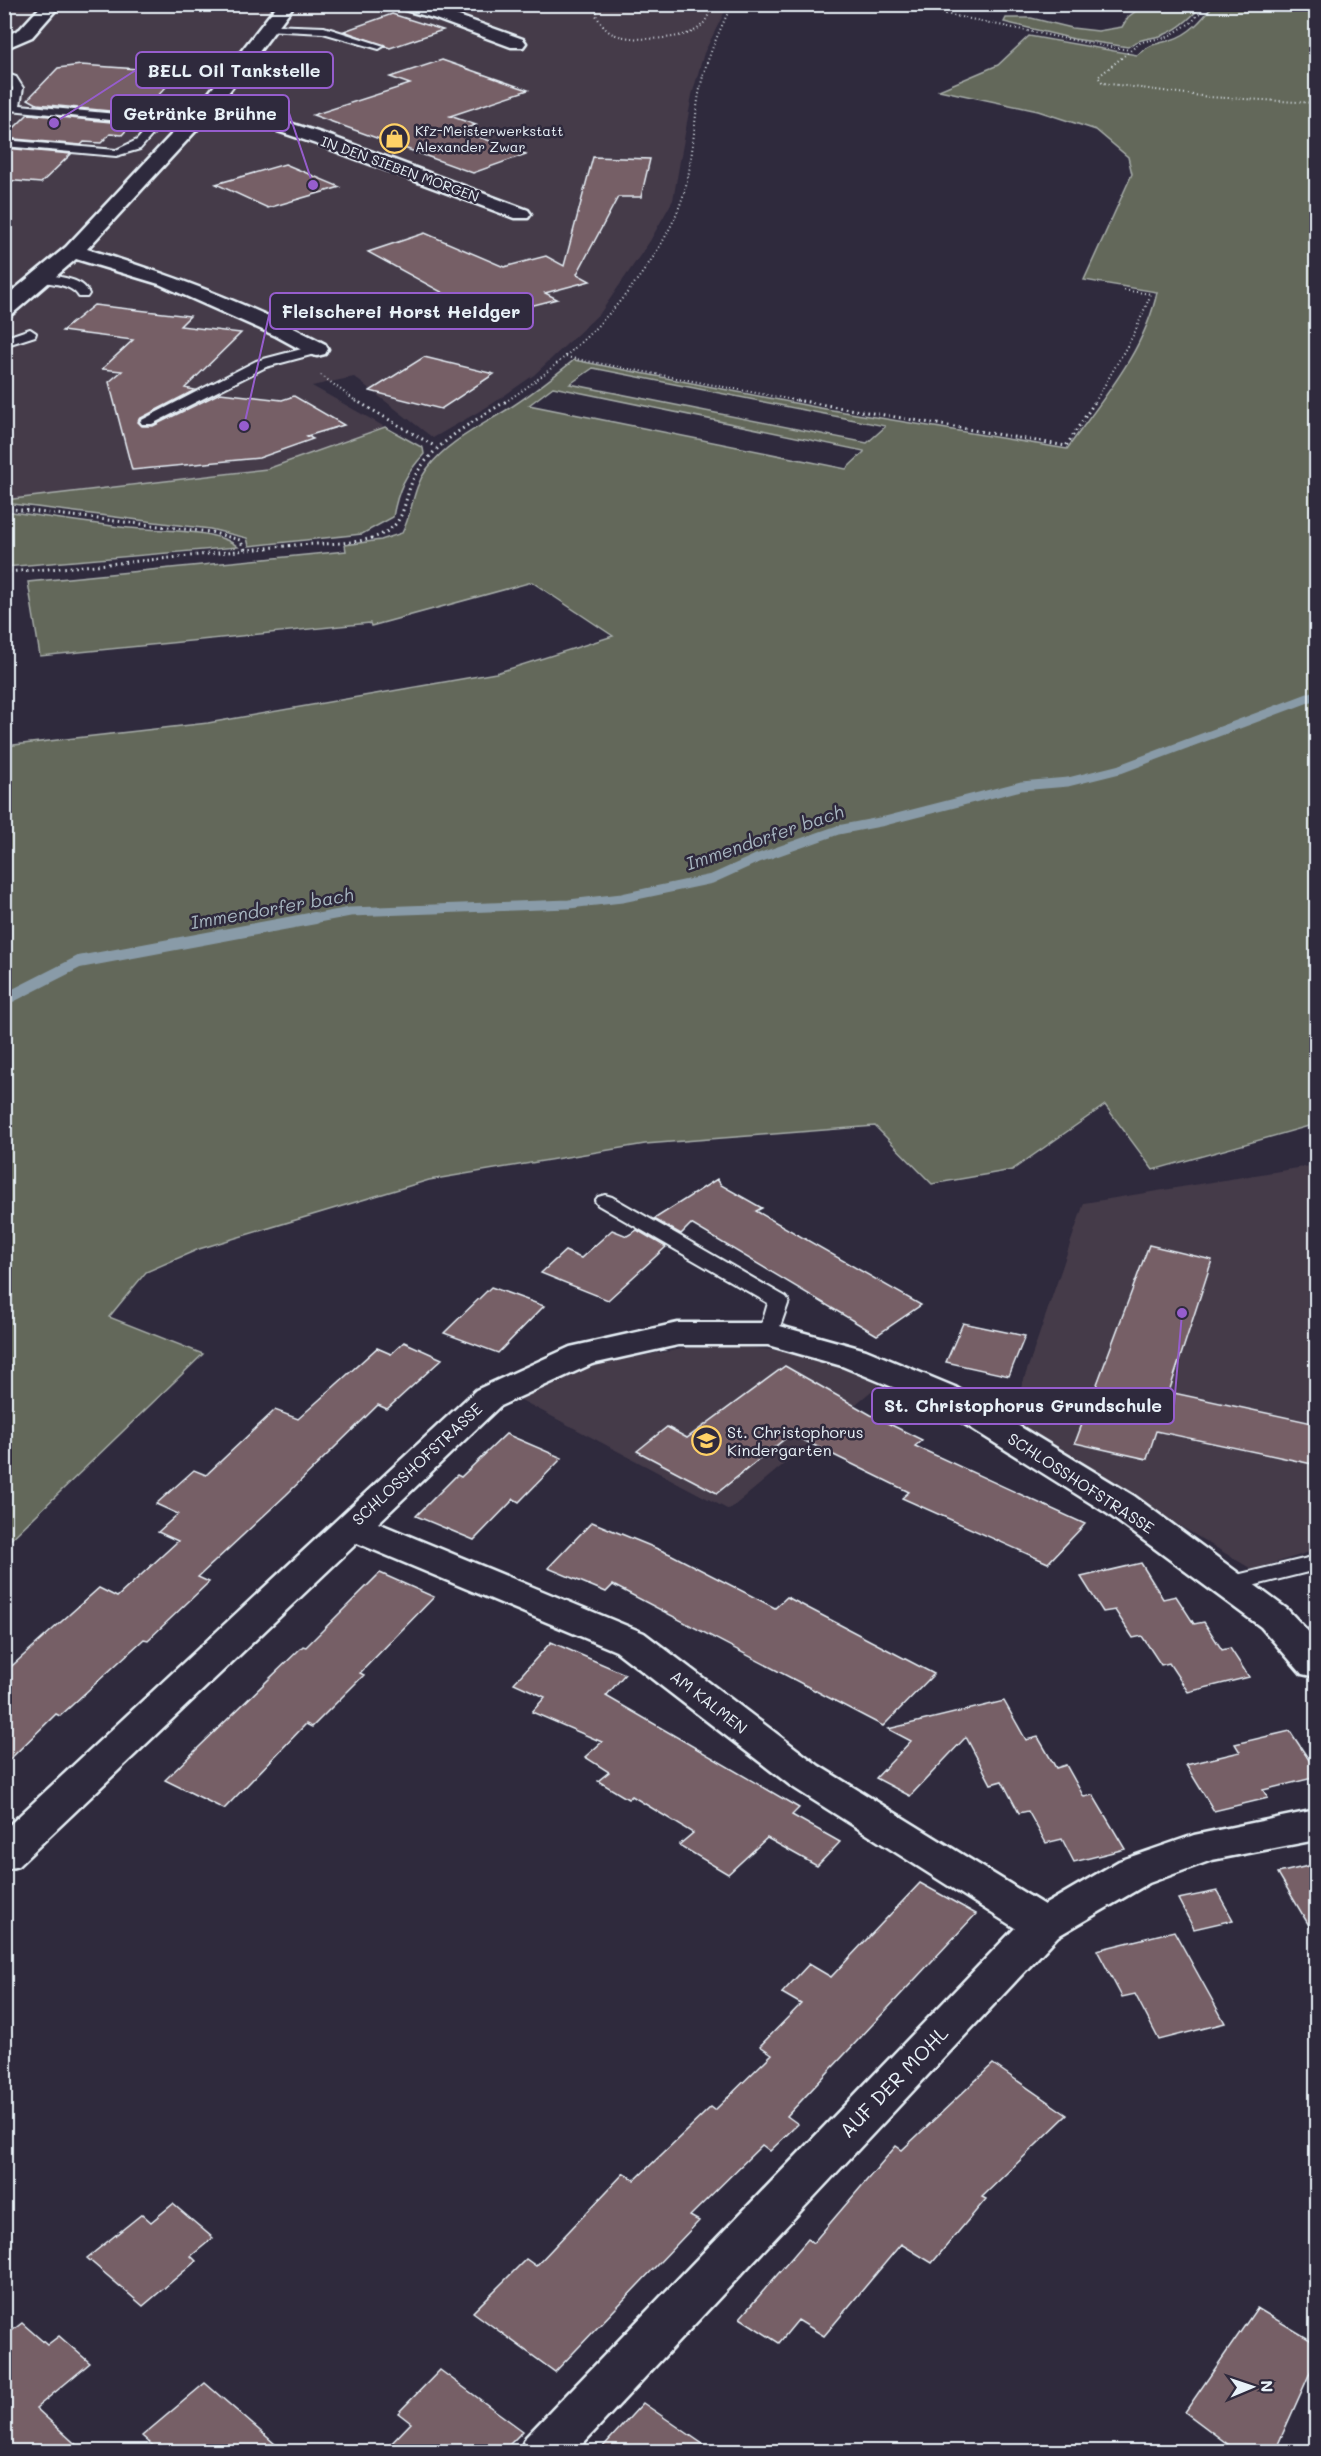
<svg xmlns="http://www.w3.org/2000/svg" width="1321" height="2456" font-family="Mali,sans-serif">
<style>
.built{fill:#443a49}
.green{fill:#63685a;stroke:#a6aca9;stroke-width:1.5;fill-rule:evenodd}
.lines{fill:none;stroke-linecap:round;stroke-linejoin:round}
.stream-far1{stroke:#899ba8;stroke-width:9}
.stream{stroke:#899ba8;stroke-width:12}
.building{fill:#765e66;stroke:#e8f1f8;stroke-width:1.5}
.lane-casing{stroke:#e8f1f8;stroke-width:4}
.street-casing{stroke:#e8f1f8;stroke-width:5}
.secondary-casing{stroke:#e8f1f8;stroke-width:5}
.path-far1{stroke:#e8f1f8;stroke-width:2;stroke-dasharray:1 3;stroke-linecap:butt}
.path{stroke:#e8f1f8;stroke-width:3;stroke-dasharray:1.5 4;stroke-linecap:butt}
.lane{fill:#2f2a3d;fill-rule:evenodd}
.street{fill:#2f2a3d;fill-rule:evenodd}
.secondary{fill:#2f2a3d;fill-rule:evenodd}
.labels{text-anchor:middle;stroke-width:5;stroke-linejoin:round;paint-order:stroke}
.far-poi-label{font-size:14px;fill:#e8f1f8;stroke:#2f2a3d;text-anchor:start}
.far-street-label{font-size:14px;fill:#e8f1f8;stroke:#2f2a3d}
.poi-label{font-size:16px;fill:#e8f1f8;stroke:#2f2a3d;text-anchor:start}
.street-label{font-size:16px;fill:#e8f1f8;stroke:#2f2a3d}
.water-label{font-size:18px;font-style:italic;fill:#a8b7c2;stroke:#2f2a3d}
.near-street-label{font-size:20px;fill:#e8f1f8;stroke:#2f2a3d}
.leader{fill:none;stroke:#965dcd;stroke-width:2}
.callout-dot{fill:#965dcd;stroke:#2f2a3d;stroke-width:2}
.callout{fill:#2f2a3d;stroke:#965dcd;stroke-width:2}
.callout-label{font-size:18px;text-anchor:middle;font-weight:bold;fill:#e8f1f8}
</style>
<rect width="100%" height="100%" fill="#2f2a3d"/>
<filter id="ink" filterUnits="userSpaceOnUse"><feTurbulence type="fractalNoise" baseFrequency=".0167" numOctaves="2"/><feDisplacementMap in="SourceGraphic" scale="12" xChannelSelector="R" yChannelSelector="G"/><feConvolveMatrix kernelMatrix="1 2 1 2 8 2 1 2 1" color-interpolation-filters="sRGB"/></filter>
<g filter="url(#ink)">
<path class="built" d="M4,5H728L704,53L692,95L673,200L650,241L601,312L534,375L492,404L433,438L354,377L312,386L385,427L267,469L5,500Z
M1316,1165V1550L1253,1570L1009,1423L1084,1203Z
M735,1346L774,1350L813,1357L849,1367L881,1383L729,1510L519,1399L595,1364L687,1348Z"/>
<path class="green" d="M1214,4L1316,5V1124L1153,1170L1105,1105L1012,1170L932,1184L875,1126L645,1144L429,1180L199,1249L146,1272L109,1317L203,1354L5,1545V746L208,723L496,673L613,636L532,582L371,626L370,623L40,656L28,582L346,551L345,545L381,540L402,533C413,512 412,489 427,469C447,442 479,427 508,409C531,395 553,377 574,360L820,408L1067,449C1101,401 1145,351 1157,292L1084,280L1132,174L1128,157L1096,130L1038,111L939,90L998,65L1029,36L1137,55C1152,43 1153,45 1171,40C1190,34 1202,20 1214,4ZM593,368L885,426V427L867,443L570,384ZM553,387L864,451V452L846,469L529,405Z
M1144,5H1202C1191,18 1177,31 1160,36C1147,39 1138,39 1128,47L1074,39L1004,22L1006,18H1031L1072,28L1098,31L1122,27L1128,17Z
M385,427L423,448L424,454C405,475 398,489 393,517L362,534L249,546L247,538L210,529L5,503V500L267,469Z
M5,511C46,517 87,523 129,528C157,531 216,528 238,547L5,567Z"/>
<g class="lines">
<path class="stream-far1" d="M307,920L350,912L569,904L622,898L712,879L756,859L838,830L885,821L1021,786L1068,782L1120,769L1316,695"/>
<path class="stream" d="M4,1000L79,962L315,918"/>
</g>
<path class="building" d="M392,14L443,30L390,48L344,31Z
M442,60L528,90L450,116L476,125L460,130L526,154L473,173L313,115L410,84L390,77Z
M81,65L180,72L141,114L37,104L28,99L58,68Z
M28,114L132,124L122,135L110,134L101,143L84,142L81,145L4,138Z
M4,148L71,154L41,183L4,180Z
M593,157L650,159L641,197H618L577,274L590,281L545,293L557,299L487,317L368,252L425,233L504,267L546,256L564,266Z
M285,164L340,187L268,208L216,184Z
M94,305L190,316L180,326L241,333L185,388L195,390L139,419L138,422L142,426H153L220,393L282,400L294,396L344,425L307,436L313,439L259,458L132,470L109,382L122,371L102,369L133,340L62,331Z
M424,357L494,374L441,409L370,391Z
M717,1179L721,1185L762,1208L756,1211L921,1305L877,1335L691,1224L681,1234L654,1219Z
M612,1230L627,1236L637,1230L666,1247L608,1300L541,1273L565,1251L581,1258Z
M1149,1245L1212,1260L1169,1392L1317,1424V1465L1156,1431L1147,1459L1075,1443Z
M491,1287L544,1306L498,1353L444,1333Z
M963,1323L1025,1336L1009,1376L946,1362Z
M404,1342L442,1359L387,1409L378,1405L286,1495L198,1577L209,1582L148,1640L144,1639L60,1716L56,1714L4,1765V1673L99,1588L117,1597L178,1541L158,1532L178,1514L156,1504L194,1470L206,1475L275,1410L298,1419L377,1348L391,1354Z
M785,1366L871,1415L922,1440L915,1446L1085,1524L1048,1563L902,1498L909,1492L791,1434L717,1493L637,1451L667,1427L687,1438Z
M506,1434L562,1458L519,1502L514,1499L474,1540L416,1516L457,1475L461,1477Z
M592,1522L670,1554L775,1608L787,1597L934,1674L883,1726L613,1585L606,1592L548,1568Z
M1141,1563L1163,1599L1176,1596L1194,1624L1204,1622L1222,1650L1230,1648L1249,1677L1188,1692L1169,1663L1161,1665L1142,1636L1133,1638L1115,1610L1103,1612L1081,1577Z
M380,1573L434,1597L360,1673L364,1675L312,1727L306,1724L224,1809L165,1780L303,1646L306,1647Z
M551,1642L625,1674L606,1696L799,1808L792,1815L840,1842L817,1866L767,1838L728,1874L679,1845L693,1833L632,1796L628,1799L598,1781L609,1772L585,1757L602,1742L532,1712L545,1697L514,1683Z
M1004,1701L1026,1740L1038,1737L1056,1768L1066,1765L1084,1797L1093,1795L1125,1849L1074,1862L1062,1839L1046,1843L1028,1811L1019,1813L1002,1781L991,1784L966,1737L910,1796L876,1778L911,1741L888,1729Z
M1290,1731L1317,1772V1777L1263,1790L1268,1798L1214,1811L1186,1765L1240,1752L1235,1744Z
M1317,1864V1939L1278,1873Z
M920,1883L976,1914L787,2116L798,2124L770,2151L762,2145L690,2216L699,2221L555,2372L473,2312L526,2259L536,2266L624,2173L635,2180L711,2107L715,2110L772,2054L760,2046L801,2004L782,1993L809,1964L831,1977Z
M1217,1891L1233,1920L1194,1929L1178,1899Z
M1174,1931L1225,2023L1159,2040L1135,1994L1122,1997L1097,1950Z
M993,2064L1067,2115L982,2197L986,2199L932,2263L901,2244L824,2336L798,2320L779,2343L740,2318L808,2239L813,2243L896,2146L902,2150Z
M173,2204L213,2238L191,2256L196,2261L143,2306L87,2258L142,2214L151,2222Z
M1257,2308L1317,2344V2357L1275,2451H1237L1185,2412Z
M22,2323L47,2345L59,2336L90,2363L36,2408L83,2451H4V2337Z
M440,2370L523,2431L503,2451H384L411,2423L398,2413Z
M205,2383L283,2451H159L142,2436Z
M643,2403L713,2451H599Z"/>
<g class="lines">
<defs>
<path id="lane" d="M269,25L324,27L384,46L379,49L323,33L265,30V26Z
M4,73L16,77L23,88L20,105L192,121L198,124L192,127L161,125L140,149L116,156L4,146V140L116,150L137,140L151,124L10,110L8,108L13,88L4,80Z
M44,274C58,277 84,278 89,294L87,297H79C72,284 52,284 40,281L38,278L40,275Z
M30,329L36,333L35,336L4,346V338Z
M317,345L323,349L322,352L266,367L152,424H142L140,421L256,361Z
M605,1195L612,1197L786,1297L789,1301L776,1338L769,1340L762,1338L759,1334L768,1303L598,1205L595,1201L598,1197Z
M1316,1556V1570L1228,1592L1220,1589L1217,1584L1220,1579Z"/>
<path id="street" d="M278,4H295L222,101L333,137L528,210L531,214L528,218H514L319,145L215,110L87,249C169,274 248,303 325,344L328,349L325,354L317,356L309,354L276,336L159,284L76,259L12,314L4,315V298L66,247L185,120L204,99Z
M396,4H425L523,39L526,43L523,47H511L433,18L398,8Z
M678,1323H769L866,1350L955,1387L1134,1496L1287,1609L1316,1640V1677L1302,1674L1261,1627L1108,1514L931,1403L842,1366L768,1345H678L592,1364L500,1406L378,1523L644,1633L819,1766L1044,1905L1119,1861L1194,1835L1316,1810V1840L1212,1860L1149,1883L1058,1936L575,2452H519L526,2437L1015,1928L791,1786L616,1651L357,1543L18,1866L4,1870V1830L476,1390L570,1347Z"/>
<path id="secondary" d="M43,4H61L32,37L4,49V37L20,29Z"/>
</defs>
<use href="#lane" class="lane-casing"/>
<use href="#street" class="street-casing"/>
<use href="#secondary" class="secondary-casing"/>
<path class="path-far1" d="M599,4L596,15C600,22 604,29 611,33C628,42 677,40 694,31C704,26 710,15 711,4
M766,4L856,9H912L937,4
M1207,4L1192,22L1167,37L1141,42L1098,77L1103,83L1209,97L1316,103
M914,8C986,21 1057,39 1130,50
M566,357L804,402
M321,375L357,402
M505,402C574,358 660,273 684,193C694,159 693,124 700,89C706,59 719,32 732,4
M1095,402L1134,334L1151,294L1122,290"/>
<path class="path" d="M355,400L436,447
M796,400L1066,446L1096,400
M4,508L210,532L240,540L245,550
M4,572C101,566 198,555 295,545C321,543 368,546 389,530C407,518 405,491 416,474C439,439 473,422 508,400"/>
<use href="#lane" class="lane"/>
<use href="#street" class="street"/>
<use href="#secondary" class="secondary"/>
</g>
</g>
<defs>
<symbol id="shop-ring" viewBox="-11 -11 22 22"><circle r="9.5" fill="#2f2a3d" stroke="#ffd166" stroke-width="1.5"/><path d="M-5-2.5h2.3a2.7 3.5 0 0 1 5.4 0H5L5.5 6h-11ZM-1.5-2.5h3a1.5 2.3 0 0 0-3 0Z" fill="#ffd166"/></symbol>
<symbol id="school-ring" viewBox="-11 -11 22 22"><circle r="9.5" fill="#2f2a3d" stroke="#ffd166" stroke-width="1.5"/><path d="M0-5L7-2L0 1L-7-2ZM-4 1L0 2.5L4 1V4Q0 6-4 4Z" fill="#ffd166"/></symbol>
</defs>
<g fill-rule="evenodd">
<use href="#shop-ring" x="378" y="122" width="33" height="33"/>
<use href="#school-ring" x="690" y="1424" width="33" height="33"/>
</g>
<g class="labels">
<g class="far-poi-label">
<text x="415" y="136">Kfz-Meisterwerkstatt<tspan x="415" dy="16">Alexander Zwar</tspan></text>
</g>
<g class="far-street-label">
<text transform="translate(400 169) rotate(20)" y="5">IN DEN SIEBEN MORGEN</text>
</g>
<g class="poi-label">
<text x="727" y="1438">St. Christophorus<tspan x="727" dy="18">Kindergarten</tspan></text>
</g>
<g class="street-label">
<text transform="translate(417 1464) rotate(-43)" y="6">SCHLOSSHOFSTRASSE</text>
<text transform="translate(1081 1483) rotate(33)" y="6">SCHLOSSHOFSTRASSE</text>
<text transform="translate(709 1702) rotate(38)" y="6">AM KALMEN</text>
</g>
<g class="water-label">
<text transform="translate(765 838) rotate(-19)" y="6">Immendorfer bach</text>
<text transform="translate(272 909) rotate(-10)" y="6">Immendorfer bach</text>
</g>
<g class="near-street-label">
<text transform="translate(894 2082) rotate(-46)" y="7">AUF DER MOHL</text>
</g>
</g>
<path class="leader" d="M54 123L136 70M313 185L289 113M244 426L270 311M1182 1313L1174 1406"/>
<g class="callout-dot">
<circle cx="54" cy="123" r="6"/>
<circle cx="313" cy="185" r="6"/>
<circle cx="244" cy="426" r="6"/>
<circle cx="1182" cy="1313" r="6"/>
</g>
<g class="callout">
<rect x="136" y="52" width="197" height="36" rx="6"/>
<rect x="111" y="95" width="178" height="36" rx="6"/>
<rect x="270" y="293" width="263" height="36" rx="6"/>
<rect x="872" y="1388" width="302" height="36" rx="6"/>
</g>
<g class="callout-label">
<text x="234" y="77">BELL Oil Tankstelle</text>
<text x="200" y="120">Getränke Brühne</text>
<text x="401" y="318">Fleischerei Horst Heidger</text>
<text x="1023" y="1412">St. Christophorus Grundschule</text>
</g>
<rect width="1321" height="2456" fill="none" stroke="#2f2a3d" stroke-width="24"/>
<rect x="12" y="12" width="1297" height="2432" fill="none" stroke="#e8f1f8" stroke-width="2" filter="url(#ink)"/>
<g transform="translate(1252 2387) rotate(88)" stroke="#2f2a3d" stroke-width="4.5" paint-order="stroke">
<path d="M0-4.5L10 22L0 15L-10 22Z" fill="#e8f1f8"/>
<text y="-9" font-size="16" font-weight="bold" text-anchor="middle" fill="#e8f1f8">N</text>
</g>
</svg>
